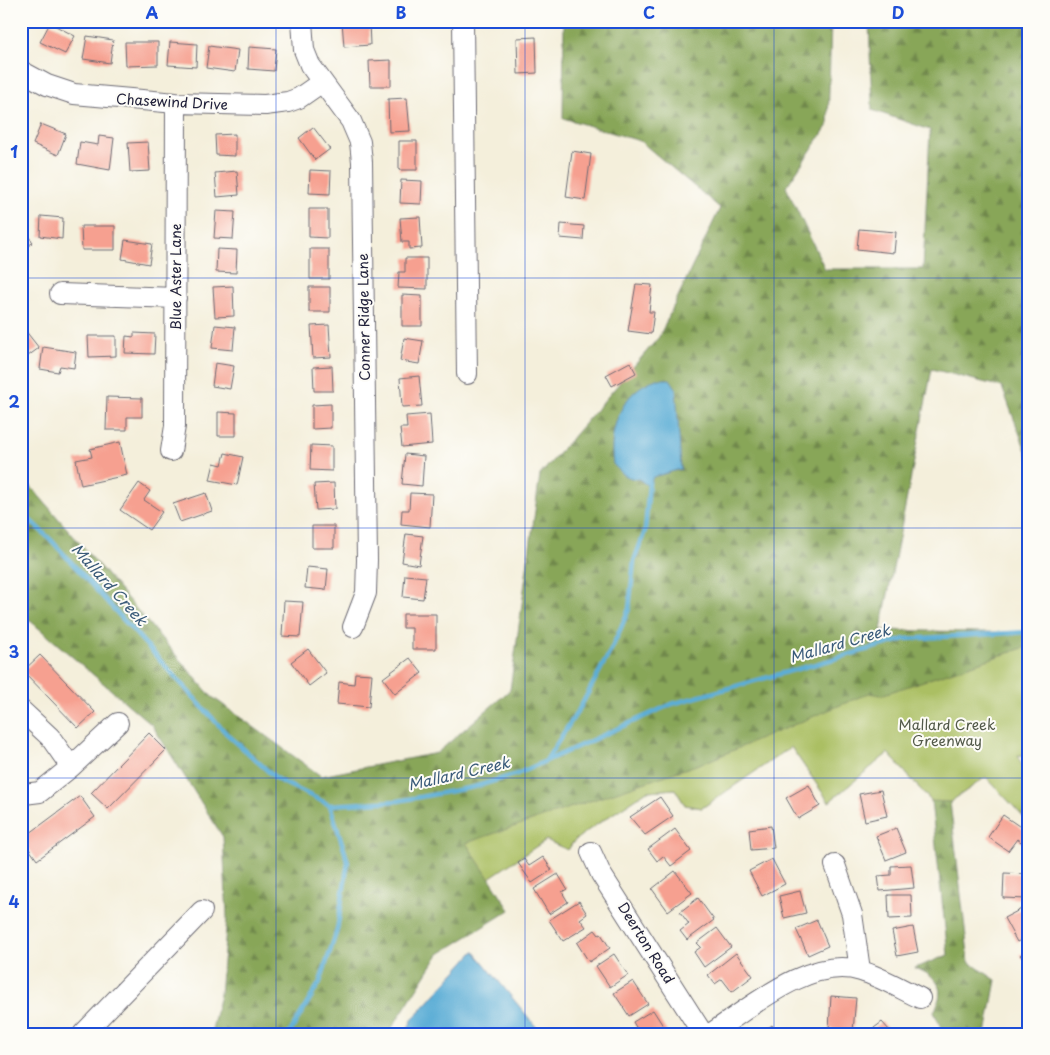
<svg xmlns="http://www.w3.org/2000/svg" width="1050" height="1055" font-family="'Playpen Sans',sans-serif">
<style>
.forest{fill:url(#forest-firs);stroke:#55644a}
.park{fill:#abbf63;stroke:#66704f}
.water{fill:#5cadd6;stroke:#3f6888}
.lines{fill:none;stroke-linecap:round;stroke-linejoin:round}
.stream{stroke:#5cadd6;stroke-width:4.5}
.building{fill:#f6a090}
.minor-casing{stroke:#6c6a73;stroke-width:22}
.minor{stroke:#fff;stroke-width:20}
.grid{fill:none;stroke:#1d4ed8;stroke-width:1;stroke-opacity:0.55}
.labels{text-anchor:middle;stroke-width:4;stroke-linejoin:round;paint-order:stroke}
.street-label{font-size:14px;fill:#22223b;stroke:#fdfcf7}
.park-label{font-size:14px;fill:#525949;stroke:#fdfcf7}
.water-label{font-size:15px;font-style:italic;fill:#395a79;stroke:#fdfcf7}
.neatline{fill:none;stroke:#1d4ed8;stroke-width:2}
.grid-label{font-size:16px;text-anchor:middle;font-weight:bold;fill:#1d4ed8}
</style>
<defs>
<pattern id="forest-firs" width="22" height="20" patternUnits="userSpaceOnUse" patternTransform="scale(1.25)"><rect width="22" height="20" fill="#88a659"/><path d="M5 1l3.5 6h-7zM16 11l3.5 6h-7z" fill="#6f874b"/></pattern>
</defs>
<rect width="100%" height="100%" fill="#fdfcf7"/>
<filter id="ink" filterUnits="userSpaceOnUse"><feTurbulence type="fractalNoise" baseFrequency=".02" numOctaves="2"/><feDisplacementMap in="SourceGraphic" scale="10" xChannelSelector="R" yChannelSelector="G"/><feConvolveMatrix kernelMatrix="1 2 1 2 8 2 1 2 1" color-interpolation-filters="sRGB"/></filter>
<filter id="wash" filterUnits="userSpaceOnUse"><feTurbulence type="fractalNoise" baseFrequency=".0096" numOctaves="4" result="noise"/><feDisplacementMap in="SourceGraphic" scale="20" xChannelSelector="R" yChannelSelector="G"/><feGaussianBlur stdDeviation="1.12" result="paint"/><feColorMatrix in="noise" values="0 0 0 0 0 0 0 0 0 0 0 0 0 0 0 0 0 1.4 0 .05"/><feComposite in="paint" operator="in"/></filter>
<g filter="url(#wash)">
<rect width="100%" height="100%" fill="#f4efdb"/>
<path class="forest" d="M564,21H831L828,125L786,187L825,269H923L930,130L872,110L869,21H1029V459L1002,387L932,369L881,630L1029,633V756L1017,755L950,802L969,962L996,980L986,1034H944L934,1012C946,988 939,977 915,968L948,955L931,801L888,753L829,802L791,747L702,808L685,805L675,789L647,791L584,833L573,842L568,850L546,840L489,877L510,910L439,954L388,1034H211L220,994L227,918L223,837L152,725L21,613V475L211,696L321,776L437,753L510,690L540,475L659,337L720,208L640,141L563,118Z"/>
<path class="park" d="M1029,646V756L1018,755L1029,787V823L986,777L950,802L931,801L888,753L829,802L791,747L702,808L685,805L675,789L647,791L584,833L573,842L568,850L546,840L489,878L466,843L708,761L869,693L881,695Z"/>
<path class="water" d="M657,379H670L676,388L681,469L653,477L649,487L639,479C627,479 621,473 613,464C608,430 621,390 657,379Z
M474,951L542,1034H405L412,1020Z"/>
<g class="lines">
<path class="stream" d="M21,512L52,541L226,733L278,780L330,805L398,801L474,787L517,774L672,704L905,639L1029,632
M547,759L581,706L612,648L629,609L634,561L645,531L649,483
M289,1034L320,982L337,930L348,862L330,805"/>
</g>
<g id="blocks">
<path class="building" d="M342,21H369L370,45L344,47Z
M50,23L75,36L65,54L40,42Z
M87,36L113,40L110,63L83,59Z
M536,37L537,73L518,74L517,38Z
M125,42H158V65L126,66Z
M170,42L197,44L196,67L168,65Z
M209,46L238,50L235,72L206,68Z
M249,47L276,49L274,71L248,69Z
M391,60V86H370L369,61Z
M407,98L410,131L389,132L388,99Z
M41,124L66,134L58,155L33,144Z
M313,127L330,149L315,160L299,138Z
M235,134V156L216,155L215,135Z
M99,136L114,138L110,170L77,164L80,142L98,145Z
M399,141H417V170H399Z
M148,142L150,171L130,172L128,143Z
M572,151L591,154L585,200L566,197Z
M310,170L331,171L330,194L309,193Z
M237,171L239,195L217,197L215,173Z
M401,180L422,181L421,204L400,203Z
M309,209H328V238L309,237Z
M216,211L235,212L233,239L214,238Z
M41,216L63,218L62,239L40,236Z
M420,217L422,248L409,249V242H402L400,218Z
M561,224L584,226L583,240L560,238Z
M81,226H115V250H82Z
M21,228L33,242L21,252Z
M859,229L896,232L894,253L857,249Z
M125,240L152,244L149,264L122,259Z
M217,249L237,250L236,273L216,272Z
M310,249H329V279H310Z
M405,258H427V289L398,288L399,272H405Z
M636,284L652,285L649,312H654L651,334L628,331Z
M233,286L234,316L215,317L213,287Z
M309,287H330V312H309Z
M402,295L422,296V326H402Z
M21,325L39,348L21,361Z
M215,325L235,327L233,350L212,348Z
M329,325L331,357L313,358L311,326Z
M134,333L155,334L154,354L125,353L126,336L134,337Z
M88,336H116V356L89,357Z
M404,338L423,341L419,364L400,361Z
M43,347L76,352L74,368L60,366L58,372L40,369Z
M630,362L636,373L612,386L606,375Z
M215,363L234,366L230,389L212,386Z
M332,366L333,391H314L313,367Z
M419,376L422,406L402,407L400,378Z
M107,397L142,398V417H127V430H106Z
M331,404V428L312,429V405Z
M218,412L236,413V436H218Z
M430,414L432,444L402,447L400,428H407L406,416Z
M120,442L127,475L81,485L76,460L92,457L90,449Z
M311,445L332,446V471L310,470Z
M225,453L243,457L237,485L210,480L214,463L222,465Z
M405,454L424,456L422,486L402,484Z
M139,483L150,491L144,500L162,512L149,530L120,510Z
M334,483L335,509L316,510L314,484Z
M206,493L212,511L180,522L173,504Z
M410,493L432,494L430,527L401,524L402,510H409Z
M312,526H334V548H312Z
M406,534L423,536L419,565L402,562Z
M307,567L328,569L326,590L305,588Z
M405,575L426,577L423,599L403,597Z
M284,601L303,602L300,637L282,636Z
M403,614H436V649H412V628H403Z
M308,649L326,673L309,686L291,662Z
M40,655L95,712L78,728L23,671Z
M410,658L422,673L395,694L383,678Z
M355,673L372,674L369,707L337,704L339,682L354,684Z
M149,733L166,750L108,809L91,793Z
M809,785L820,806L798,819L786,798Z
M881,790L887,816L865,821L859,794Z
M80,796L95,817L37,860L22,839Z
M660,797L673,816L645,835L630,817Z
M1003,815L1029,833L1024,844L1017,839L1008,851L988,837Z
M771,826L774,848L751,850L749,829Z
M896,828L906,852L886,860L876,836Z
M675,829L691,851L671,866L663,856L657,861L648,849Z
M543,857L552,870L532,883L518,863L524,859L529,866Z
M772,859L785,884L762,896L749,871Z
M911,865L914,888L880,891L878,876L891,875V866Z
M675,871L692,893L668,911L652,889Z
M1004,873L1027,874V899L1003,898Z
M558,874L567,889L562,892L568,902L549,914L534,889Z
M800,891L806,913L784,918L779,896Z
M888,895H911L912,918L889,919Z
M698,898L714,920L687,940L680,931L689,924L680,912Z
M579,901L587,914L580,919L586,927L563,941L549,920Z
M1029,905V936L1017,942L1004,918Z
M817,920L828,946L808,955L796,929Z
M913,927L918,952L897,956L892,931Z
M717,928L731,947L704,967L694,952L701,947L697,943Z
M595,930L599,935L601,934L610,948L589,962L577,943Z
M1029,949V966L1020,955Z
M736,953L753,976L732,992L722,979L715,984L708,975Z
M614,954L628,975L610,987L596,966Z
M633,981L648,1004L629,1016L614,993Z
M831,996L856,998L853,1031L829,1029Z
M653,1010L667,1032L640,1034L633,1022Z
M882,1022L890,1031L886,1034H866Z
M772,1025L779,1034H760Z"/>
</g>
</g>
<g filter="url(#ink)">
<use href="#blocks" fill-opacity="0" stroke="#6c6a73" stroke-width="1"/>
<g class="lines">
<defs>
<path id="minor" d="M302,21L304,50L310,65L351,121L360,142L362,162L367,560L366,593L353,627
M463,21L467,374
M21,71L47,85L74,94L176,103L265,105L288,102L299,98L322,82
M60,294L176,298
M171,451L175,426L176,103
M21,710L50,737L71,767L40,792L24,794L21,791
M71,767L118,723
M591,852L601,874L703,1034
M835,865L852,914L860,970
M83,1034L202,911
M710,1034C750,1008 810,955 861,971C881,977 901,989 920,998"/>
</defs>
<use href="#minor" class="minor-casing"/>
<use href="#minor" class="minor"/>
</g>
</g>
<path class="grid" d="M276,21V1034M525,21V1034M774,21V1034M21,278H1029M21,528H1029M21,778H1029"/>
<g class="labels">
<g class="street-label">
<text transform="translate(172 102) rotate(3)" y="5">Chasewind Drive</text>
<text transform="translate(176 277) rotate(-90)" y="5">Blue Aster Lane</text>
<text transform="translate(364 317) rotate(-91)" y="5">Conner Ridge Lane</text>
<text transform="translate(646 943) rotate(58)" y="5">Deerton Road</text>
</g>
<g class="park-label">
<text x="947" y="730">Mallard Creek<tspan x="947" dy="16">Greenway</tspan></text>
</g>
<g class="water-label">
<text transform="translate(109 585) rotate(48)" y="5">Mallard Creek</text>
<text transform="translate(840 644) rotate(-16)" y="5">Mallard Creek</text>
<text transform="translate(459 774) rotate(-13)" y="5">Mallard Creek</text>
</g>
</g>
<rect width="1050" height="1055" fill="none" stroke="#fdfcf7" stroke-width="55"/>
<rect x="28" y="28" width="994" height="1000" class="neatline"/>
<g class="grid-label">
<text x="152" y="19">A</text>
<text x="401" y="19">B</text>
<text x="649" y="19">C</text>
<text x="898" y="19">D</text>
<text x="14" y="158">1</text>
<text x="14" y="408">2</text>
<text x="14" y="658">3</text>
<text x="14" y="908">4</text>
</g>
</svg>
